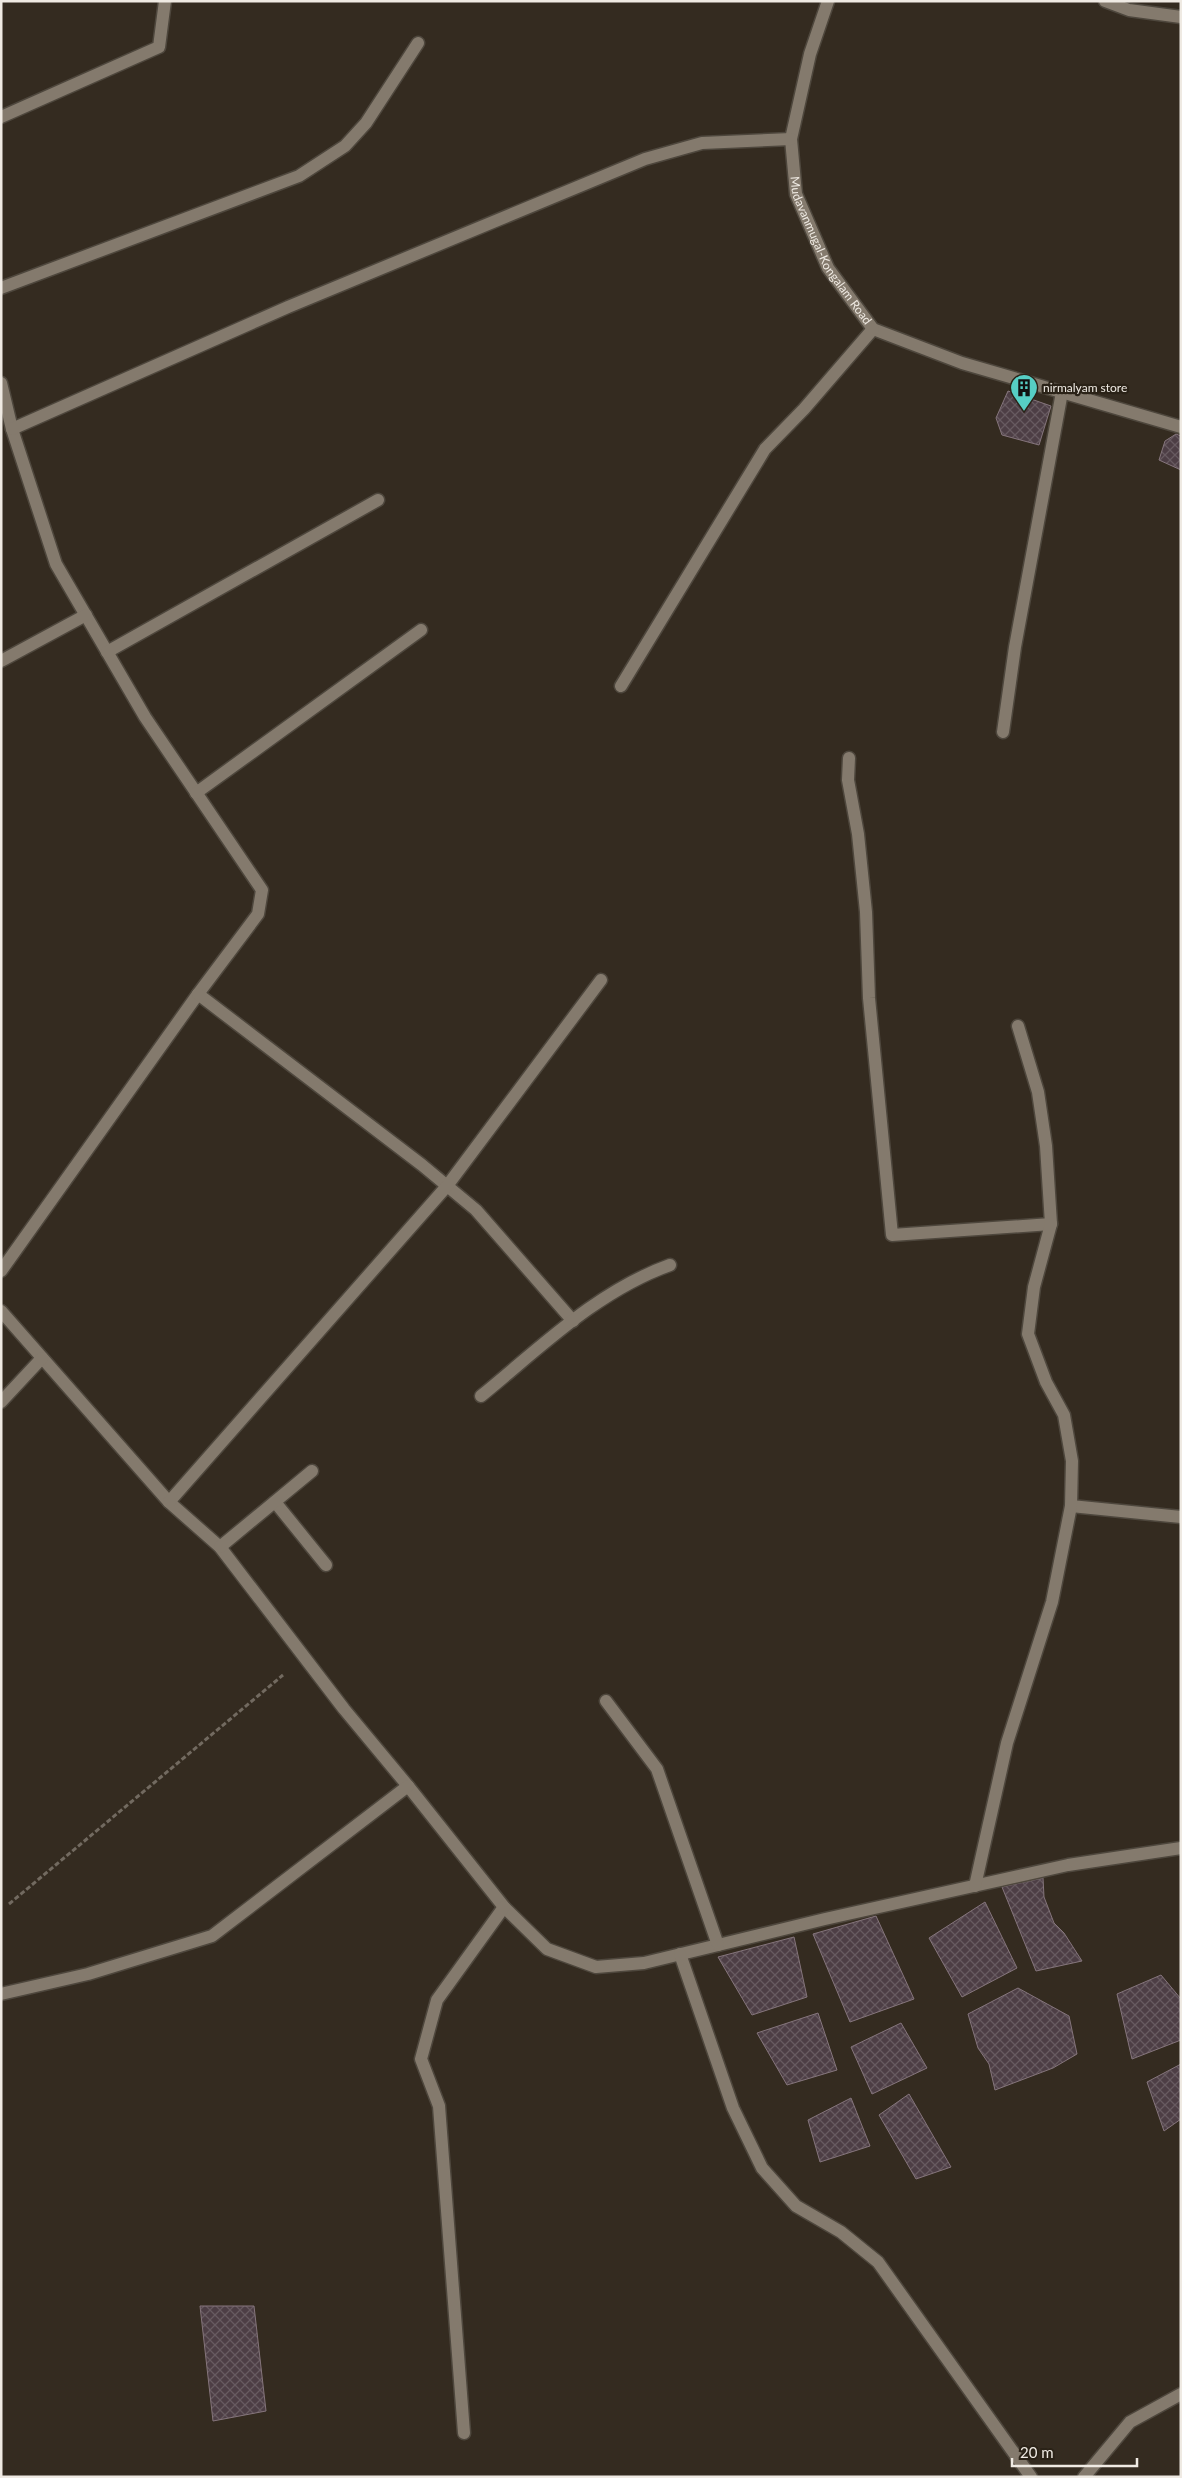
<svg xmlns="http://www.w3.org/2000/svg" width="1182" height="2478" font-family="Lato,sans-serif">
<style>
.building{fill:url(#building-cross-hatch);stroke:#85757c}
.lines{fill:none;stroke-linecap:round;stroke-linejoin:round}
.minor-casing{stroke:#4e473d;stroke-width:15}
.path{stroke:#726a60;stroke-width:3;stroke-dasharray:5 2.5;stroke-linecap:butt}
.minor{stroke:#847a6d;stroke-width:12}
.labels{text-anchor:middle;stroke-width:4.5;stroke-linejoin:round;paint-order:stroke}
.street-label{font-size:12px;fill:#efeae3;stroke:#2a2217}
.poi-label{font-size:12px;fill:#efeae3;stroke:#2a2217;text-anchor:start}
</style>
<defs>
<pattern id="building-cross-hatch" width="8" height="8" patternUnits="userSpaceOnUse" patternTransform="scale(1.25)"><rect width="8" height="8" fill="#4d3e45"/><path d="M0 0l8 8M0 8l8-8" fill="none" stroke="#675a60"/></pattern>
</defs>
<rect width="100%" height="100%" fill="#342b20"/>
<path class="building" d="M1008,391L1051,406L1039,445L1002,435L996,418Z
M1176,434L1181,436V470L1159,460L1165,441Z
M1043,1878L1044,1897L1054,1923L1064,1933L1082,1961L1036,1971L1002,1887Z
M985,1902L1017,1968L962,1997L929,1938Z
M876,1916L914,1999L850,2022L813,1934Z
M794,1937L807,1997L752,2015L718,1957Z
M1161,1975L1181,1999V2040L1132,2059L1117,1994Z
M1018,1988L1069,2016L1077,2054L1053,2068L995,2090L989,2064L978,2048L968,2014Z
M818,2013L837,2070L787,2085L757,2033Z
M901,2023L927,2068L872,2094L851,2047Z
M1181,2064V2119L1164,2131L1147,2082Z
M909,2094L951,2167L916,2179L879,2115Z
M851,2098L870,2146L820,2162L808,2120Z
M200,2306H254L266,2411L213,2421Z"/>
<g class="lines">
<defs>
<g id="minor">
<path id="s1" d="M828,1L810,54L791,139L796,194L828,268L873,329L962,363L1181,427"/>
<path d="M1105,1L1129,10L1181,17"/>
<path d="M1,117L159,47L165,1"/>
<path d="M1,288L299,176L345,146L366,123L418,43"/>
<path d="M1,383L12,429L56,564L145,717L262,890L258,914L198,994L1,1271"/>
<path d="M12,429L288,307L645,159L702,143L791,139"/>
<path d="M107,652L378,500"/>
<path d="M1,661L86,615"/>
<path d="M621,686L765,449L804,409L873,329"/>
<path d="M1003,732L1015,647L1062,392"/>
<path d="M849,758L848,780L858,834L866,912L869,998L892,1235L1051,1224"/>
<path d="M196,793L421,630"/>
<path d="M198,994L422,1165L476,1210L573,1321"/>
<path d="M1,1311L169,1502L220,1547L344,1709L408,1786L504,1907L547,1949L596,1967L644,1963L825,1919L1068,1865L1181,1848"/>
<path d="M481,1396C540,1348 597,1291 670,1265"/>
<path d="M1,1402L42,1358"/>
<path d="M169,1502L447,1186L601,980"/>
<path d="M275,1502L326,1565"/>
<path d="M1071,1506L1181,1517"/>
<path d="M220,1547L312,1471"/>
<path d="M606,1701L657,1769L718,1945"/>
<path d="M975,1886L1007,1743L1052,1602L1071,1506L1072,1461L1064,1415L1046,1382L1028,1334L1034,1287L1051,1224L1046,1146L1038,1092L1018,1026"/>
<path d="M680,1954L733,2108L762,2168L796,2206L841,2232L878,2262L1031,2477"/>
<path d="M1,1994L88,1974L212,1936L408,1786"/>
<path d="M464,2433L439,2106L421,2059L437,2000L504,1907"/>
<path d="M1084,2477L1130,2422L1181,2394"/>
</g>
</defs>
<use href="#minor" class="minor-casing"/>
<path class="path" d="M9,1904L283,1675"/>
<use href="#minor" class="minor"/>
</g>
<defs>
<symbol id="building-pin" viewBox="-11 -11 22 30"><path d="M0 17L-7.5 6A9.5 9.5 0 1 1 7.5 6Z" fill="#56cec4" stroke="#2a2217"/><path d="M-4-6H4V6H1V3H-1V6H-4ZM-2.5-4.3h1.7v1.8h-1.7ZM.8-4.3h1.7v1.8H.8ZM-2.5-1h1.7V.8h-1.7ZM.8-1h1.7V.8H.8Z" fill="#111"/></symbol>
</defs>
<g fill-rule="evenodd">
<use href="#building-pin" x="1008" y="372" width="32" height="43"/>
</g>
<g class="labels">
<g class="street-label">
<text dy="4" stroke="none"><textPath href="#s1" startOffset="264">Mudavanmugal-Kongalam Road</textPath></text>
</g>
<g class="poi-label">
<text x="1043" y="392">nirmalyam store</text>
</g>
</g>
<rect width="1182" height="2478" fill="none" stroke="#efeae3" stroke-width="5"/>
<path d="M1012 2458v8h125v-8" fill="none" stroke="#efeae3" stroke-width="2.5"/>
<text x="1020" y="2458" font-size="15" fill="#efeae3" stroke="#2a2217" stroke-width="4" paint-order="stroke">20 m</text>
</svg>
